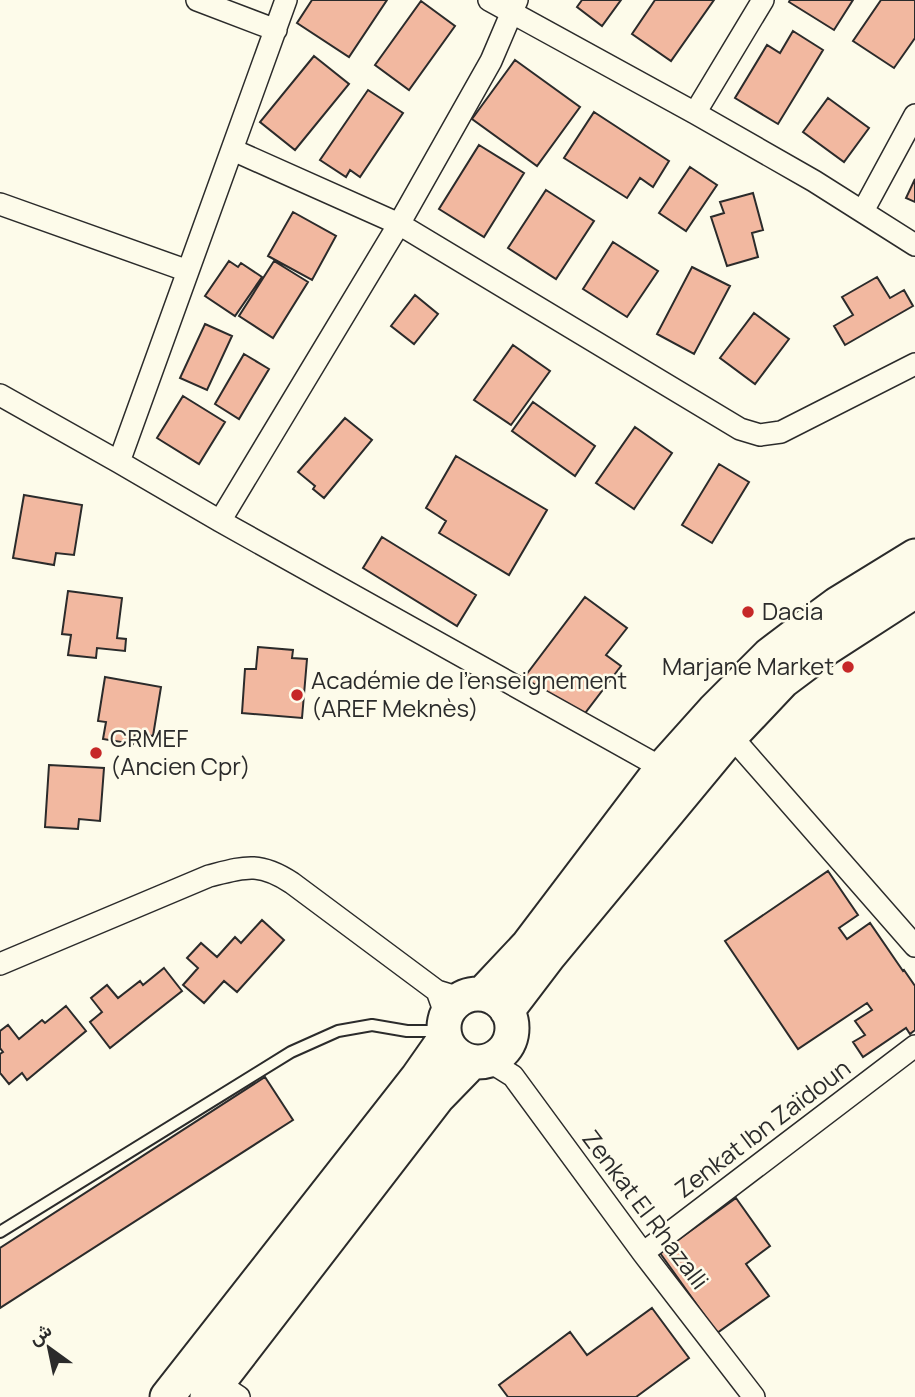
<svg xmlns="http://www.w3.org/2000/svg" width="915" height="1397" font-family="Manrope,Vazirmatn,sans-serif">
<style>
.building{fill:#f2b8a0;stroke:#2b2b2b;stroke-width:2}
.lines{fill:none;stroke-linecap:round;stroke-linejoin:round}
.lane-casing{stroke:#2b2b2b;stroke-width:14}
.street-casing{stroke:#2b2b2b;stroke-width:24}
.primary-casing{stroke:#2b2b2b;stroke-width:37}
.lane{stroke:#fdfbea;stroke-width:10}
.street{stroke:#fdfbea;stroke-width:21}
.primary{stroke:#fdfbea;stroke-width:33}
.poi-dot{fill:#c62828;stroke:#fdfbea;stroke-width:2.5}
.labels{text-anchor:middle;stroke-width:5;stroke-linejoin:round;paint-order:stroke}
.poi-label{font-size:24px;fill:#2b2b2b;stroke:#fdfbea;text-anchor:start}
.street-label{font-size:24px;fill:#2b2b2b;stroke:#fdfbea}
</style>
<rect width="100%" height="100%" fill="#fdfbea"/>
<path class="building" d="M312,0H387L349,57L297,23Z
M582,0H621L602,26L577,7Z
M655,0H714L671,61L632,34Z
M790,0H853L834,30L789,2Z
M881,0H915V38L894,68L853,41Z
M421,1L455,26L409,90L375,65Z
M793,31L823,50L778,124L735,98L767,45L780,53Z
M314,56L349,84L295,150L260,122Z
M515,60L580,107L537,166L472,119Z
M368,90L403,113L360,177L350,170L346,177L320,160Z
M828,98L869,128L844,162L803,132Z
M594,112L669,161L653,187L640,178L627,198L564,158Z
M479,145L524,173L484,237L439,209Z
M690,167L717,185L686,231L659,213Z
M915,179V202L906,198Z
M546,190L594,221L556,279L508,248Z
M753,193L763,230L752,233L758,257L727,266L711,217L724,213L720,202Z
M293,212L336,236L312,280L268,256Z
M613,242L658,271L627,317L583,289Z
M229,261L238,267L241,263L262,277L235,316L205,296Z
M274,261L308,282L273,338L239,316Z
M692,267L730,286L694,354L657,334Z
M877,277L890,298L904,290L913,306L845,345L834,326L853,315L842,297Z
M415,295L438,314L414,344L391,326Z
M754,313L789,339L755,384L720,358Z
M205,324L232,336L207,390L180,378Z
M513,345L550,371L511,425L474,400Z
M244,354L269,369L239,419L215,404Z
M183,396L225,422L199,464L157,438Z
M533,402L595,446L575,476L512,431Z
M345,418L372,440L324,498L313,489L315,486L298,472Z
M635,427L672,453L634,509L596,483Z
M456,456L547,510L509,575L439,533L446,521L426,508Z
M719,464L749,482L712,543L682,525Z
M24,495L82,505L74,555L56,553L54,565L13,558Z
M382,537L476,595L457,626L363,568Z
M68,591L122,598L117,638L126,639L125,651L97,648L96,658L68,655L71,635L62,634Z
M585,597L627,628L606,655L621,666L579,721L523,679Z
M258,647L293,650L292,658L307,659L302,718L242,713L245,669H256Z
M105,677L161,687L153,736L135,733L133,744L103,739L106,722L98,721Z
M49,765L104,768L100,821L79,819L78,829L45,827Z
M828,871L858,915L839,928L847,939L870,923L903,971L904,970L915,986V1030L910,1034L906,1028L863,1057L853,1042L865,1035L855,1021L872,1010L867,1003L798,1049L725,941Z
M262,920L284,940L237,992L224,981L204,1003L183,985L198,968L187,958L201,943L217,957L235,937L241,943Z
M164,968L182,991L110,1048L90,1022L102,1012L91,998L107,985L118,998L140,981L143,985Z
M66,1006L86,1031L27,1080L22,1073L9,1084L0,1073V1054L3,1052L0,1048V1031L8,1025L19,1039L42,1020L45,1023Z
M265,1077L293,1120L0,1308V1248Z
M736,1198L770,1246L746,1264L769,1296L717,1333L660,1253Z
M652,1308L689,1358L636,1397H508L499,1385L570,1332L587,1355Z"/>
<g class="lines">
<defs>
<path id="lane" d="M0,1232L291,1052L338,1031L372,1025L407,1031H444"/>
<path id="street" d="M197,0L276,30
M489,0L695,113L814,181L915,245
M695,113L763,0
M233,150L399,224L740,429L760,435L781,432L915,364
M0,204L188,271
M863,211L915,115
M0,395L119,462L220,521L662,768
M119,462L286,0
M220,521L399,224L491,61L517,0
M731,736L915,946
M0,964L209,876C244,867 259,861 292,883L437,991
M446,1016L437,991L450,995L466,996
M489,1061L513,1076L643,1253L754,1397
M643,1253L915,1046
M218,1383L239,1397"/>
<path id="primary" d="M444 1028a34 34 0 1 1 68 0a34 34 0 1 1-68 0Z
M482,994L528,945L662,768L714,710L769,655L806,627L837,604L915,556
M507,1011L548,957L731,736L783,681L827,648L915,591
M167,1397L417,1078L445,1038
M207,1397L438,1097L472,1062"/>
</defs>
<use href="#lane" class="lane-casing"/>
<use href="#street" class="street-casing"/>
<use href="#primary" class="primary-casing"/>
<use href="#lane" class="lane"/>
<use href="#street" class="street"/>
<use href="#primary" class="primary"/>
</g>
<g class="poi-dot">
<circle cx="748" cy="612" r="7"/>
<circle cx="848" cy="667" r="7"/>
<circle cx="297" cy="695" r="7"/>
<circle cx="96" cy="753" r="7"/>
</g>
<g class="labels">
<g class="poi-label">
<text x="762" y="620">Dacia</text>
<text x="834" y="675" text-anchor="end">Marjane Market</text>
<text x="311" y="689">Académie de l'enseignement<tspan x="311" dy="28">(AREF Meknès)</tspan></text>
<text x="110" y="747">CRMEF<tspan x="110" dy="28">(Ancien Cpr)</tspan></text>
</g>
<g class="street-label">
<text transform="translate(763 1129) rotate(-37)" y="8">Zenkat Ibn Zaïdoun</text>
<text transform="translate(645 1210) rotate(53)" y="8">Zenkat El Rhazalli</text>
</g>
</g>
<g transform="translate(49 1348) rotate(327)" stroke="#fdfbea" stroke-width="5" paint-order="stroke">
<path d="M0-5L12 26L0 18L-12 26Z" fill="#2b2b2b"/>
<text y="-10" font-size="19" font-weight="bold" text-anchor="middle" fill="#2b2b2b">ش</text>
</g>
</svg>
